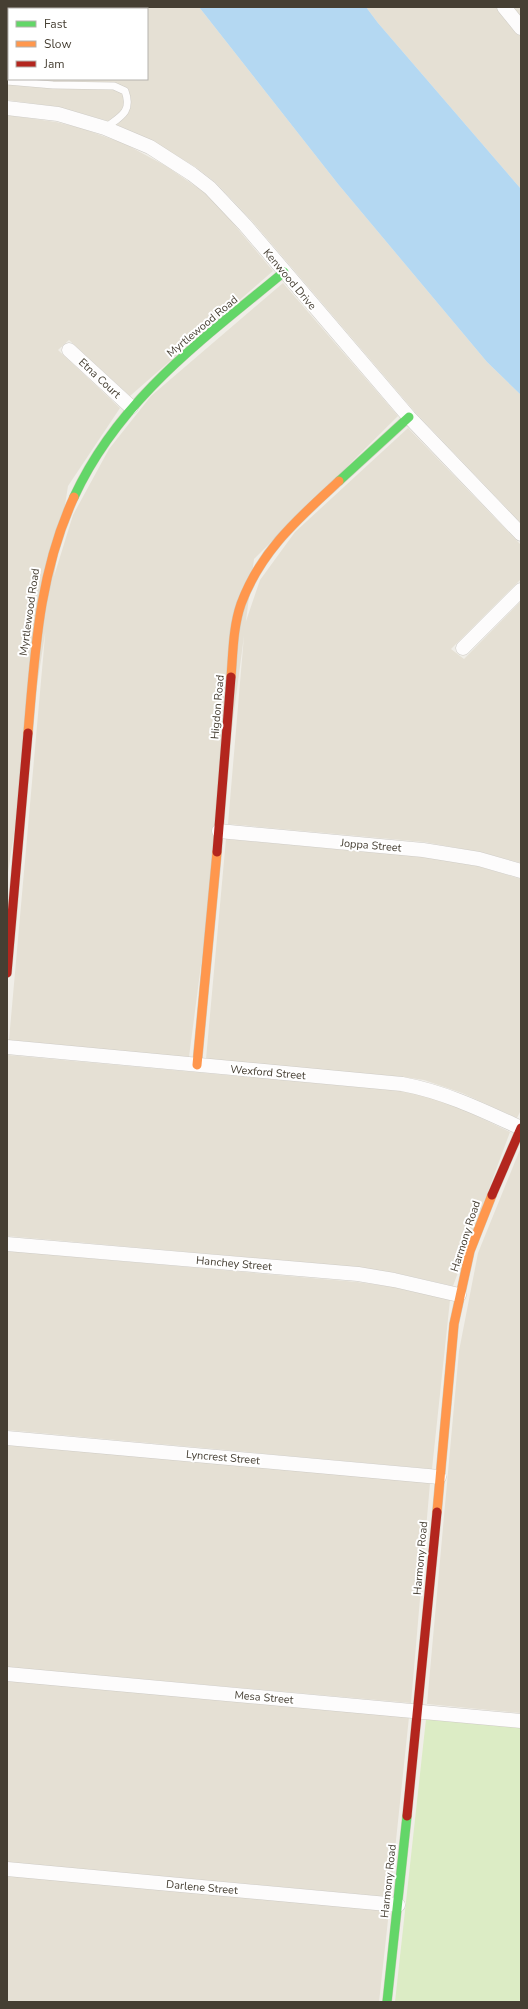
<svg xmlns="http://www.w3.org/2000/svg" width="528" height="2009" font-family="'Nunito Sans',sans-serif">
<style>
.residential{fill:#e5e0d4}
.green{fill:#dcecc5}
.water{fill:#b4d8f2}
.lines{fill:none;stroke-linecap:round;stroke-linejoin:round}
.lane-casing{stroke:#cecbc5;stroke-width:8}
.street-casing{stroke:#cecbc5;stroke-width:15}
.fast-casing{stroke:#d0cbbe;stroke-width:10}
.slow-casing{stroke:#d0cbbe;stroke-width:10}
.jam-casing{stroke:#d0cbbe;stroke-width:10}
.lane{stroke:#fdfcfc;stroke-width:7}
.street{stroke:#fdfcfc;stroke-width:14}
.fast{stroke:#63d668;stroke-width:9}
.slow{stroke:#ff974d;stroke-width:9}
.jam{stroke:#b3261e;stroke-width:9}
.labels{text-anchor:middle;stroke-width:4;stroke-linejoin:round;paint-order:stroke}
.street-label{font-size:11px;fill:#463f33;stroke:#fff}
</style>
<rect width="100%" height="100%" fill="#f0eee8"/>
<path class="residential" d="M7,7H10L9,79H147V9H105L109,7H199L338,184L487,362L521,395V523L415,412L252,221L216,183L197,168L153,141L108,121L59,107L7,100Z
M366,7H521V189L378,23Z
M7,115L56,122L81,128L125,144L166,166L205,193L221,209L273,271L130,396L69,340L58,350L120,408L68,486L7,879Z
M283,283L398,416L254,559L189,1057L9,1040L46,625L51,586L73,515L109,449L151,396Z
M408,428L521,545V579L451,649L464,659L521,601V863L480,852L424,842L228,824L245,624L260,580L295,532Z
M226,839L422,857L477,866L521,879V1110L517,1118L462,1093L424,1080L404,1077L206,1059Z
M8,1055L401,1091L420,1095L456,1106L510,1132L453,1286L396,1273L358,1267L7,1236Z
M521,1147V1713L427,1704L459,1351L478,1253Z
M7,1251L357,1282L393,1287L450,1300L432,1469L7,1430Z
M7,1445L430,1483L411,1703L7,1667Z
M7,1681L409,1717L390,1897L7,1862Z
M7,1876L389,1911L379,2002H7Z"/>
<path class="green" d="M426,1719L521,1728V2002H395Z"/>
<path class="water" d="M10,7H109L105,9H10Z
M199,7H366L378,23L521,189V395L487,362L338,184Z"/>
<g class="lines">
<defs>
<path id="lane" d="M7,81L53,85L114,86L125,91C133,112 120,117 105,128"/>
<path id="street" d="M504,7L521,28
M7,108L58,114L105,128L150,147L192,174L210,188L245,225L409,417L521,534
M69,350L131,407
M463,648L521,590
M219,831L423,850L479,859L521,871
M7,1047L402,1084C445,1092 482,1110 521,1128
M7,1244L358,1274L394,1280L459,1295
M7,1438L439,1477
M7,1674L521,1721
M7,1869L398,1905"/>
<path id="fast" d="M339,481L409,417
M74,497C119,399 203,339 284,272
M387,2002L407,1816"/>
<path id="slow" d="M231,677C233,653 233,627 241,604C261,550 299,518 339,481
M28,733C35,651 39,573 74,497
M197,1065L217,852
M437,1512L454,1324L470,1251L492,1195"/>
<path id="jam" d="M217,852L231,677
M7,973L28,733
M492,1195L521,1128
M407,1816L437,1512"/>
</defs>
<use href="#lane" class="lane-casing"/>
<use href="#street" class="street-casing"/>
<use href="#fast" class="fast-casing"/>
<use href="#slow" class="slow-casing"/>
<use href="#jam" class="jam-casing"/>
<use href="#lane" class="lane"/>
<use href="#street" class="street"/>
<use href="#fast" class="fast"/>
<use href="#slow" class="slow"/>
<use href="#jam" class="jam"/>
</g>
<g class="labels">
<g class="street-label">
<text transform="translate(290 279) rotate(50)" y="4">Kenwood Drive</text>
<text transform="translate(202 326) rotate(-40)" y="4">Myrtlewood Road</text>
<text transform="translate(100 378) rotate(43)" y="4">Etna Court</text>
<text transform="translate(29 612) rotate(-82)" y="4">Myrtlewood Road</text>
<text transform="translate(217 707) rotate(-85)" y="4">Higdon Road</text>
<text transform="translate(371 845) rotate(5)" y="4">Joppa Street</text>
<text transform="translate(268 1072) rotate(5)" y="4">Wexford Street</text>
<text transform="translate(465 1236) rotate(-72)" y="4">Harmony Road</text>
<text transform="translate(234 1263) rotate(5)" y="4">Hanchey Street</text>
<text transform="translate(223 1457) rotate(5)" y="4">Lyncrest Street</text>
<text transform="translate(420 1558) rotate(-85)" y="4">Harmony Road</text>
<text transform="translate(264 1697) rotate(5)" y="4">Mesa Street</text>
<text transform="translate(388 1881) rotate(-84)" y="4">Harmony Road</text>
<text transform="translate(202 1887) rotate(5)" y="4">Darlene Street</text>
</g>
</g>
<rect width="528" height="2009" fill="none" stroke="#463f33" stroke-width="16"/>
<rect x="8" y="8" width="140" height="72" fill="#ffffff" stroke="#b5b2ad"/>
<rect x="16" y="21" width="20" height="6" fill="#63d668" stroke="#b5b2ad"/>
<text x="44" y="28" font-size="12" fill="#463f33">Fast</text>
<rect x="16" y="41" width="20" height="6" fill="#ff974d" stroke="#b5b2ad"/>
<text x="44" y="48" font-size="12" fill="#463f33">Slow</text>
<rect x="16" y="61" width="20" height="6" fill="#b3261e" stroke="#b5b2ad"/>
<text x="44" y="68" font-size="12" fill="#463f33">Jam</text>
</svg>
